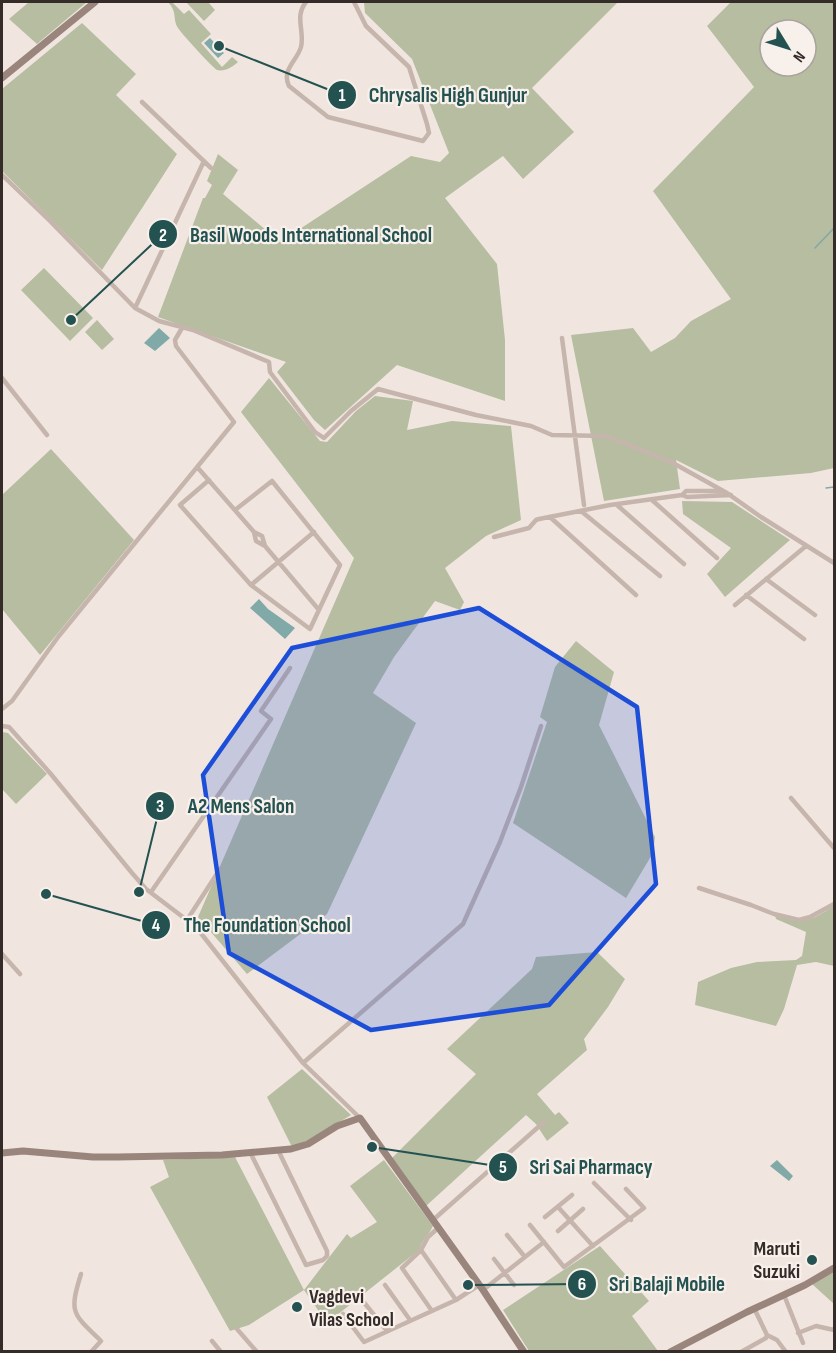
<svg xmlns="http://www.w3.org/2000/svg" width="836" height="1353" font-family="'Sofia Sans Condensed',sans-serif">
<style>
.green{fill:#b6bda0;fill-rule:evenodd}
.water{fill:#81a9a7}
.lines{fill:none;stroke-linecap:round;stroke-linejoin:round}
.stream{stroke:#81a9a7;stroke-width:1.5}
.street{stroke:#c6b5ac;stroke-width:4.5}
.secondary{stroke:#9a857d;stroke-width:7}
.marked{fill:#1d4ed8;fill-opacity:0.2;stroke:#1d4ed8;stroke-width:4.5;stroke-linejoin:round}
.poi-dot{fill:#245251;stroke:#f8f0ea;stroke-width:2}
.labels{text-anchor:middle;stroke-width:4.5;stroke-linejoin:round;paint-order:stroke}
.poi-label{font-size:20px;font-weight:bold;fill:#352c2a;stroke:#f8f0ea;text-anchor:end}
.leader{fill:none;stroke:#245251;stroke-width:2}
.callout-dot{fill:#245251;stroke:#f8f0ea;stroke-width:2}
.mark-label{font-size:18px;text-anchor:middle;font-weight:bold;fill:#fff}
.callout-label{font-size:21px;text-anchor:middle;font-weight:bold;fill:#245251;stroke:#f8f0ea;stroke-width:4.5;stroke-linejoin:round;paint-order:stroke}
</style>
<rect width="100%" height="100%" fill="#f0e6df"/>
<path class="green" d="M29,2H87L37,44L9,19Z
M168,2H172L184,14L189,10L211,34L201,43L222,67L232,57L238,62C233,67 224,72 217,70C213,68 180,32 178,28C172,18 178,13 168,2Z
M186,2H208L215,10L204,21Z
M364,2H618L532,88L574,132L523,179L503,156L445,198L497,264L505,340V401L397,365L325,430L314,420L277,372L286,362L158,317L203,198H205L212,185L207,181L218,154L238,170L223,194L280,242L411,156L440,162L449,153L412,59L365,13Z
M731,2H834V468L811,473L718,481L676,460L680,489L604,501L571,335L633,328L651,352L675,338L691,321L731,299L653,191L754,87L707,26ZM770,30H806V66H770Z
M82,23L136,74L116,95L177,154L102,270L2,171V89Z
M44,268L93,318L70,341L21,290Z
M97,320L114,339L102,350L85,332Z
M269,378L320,441L327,442L356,411L375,396L413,401L407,430L452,421L511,426L521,520L486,536L445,568L464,602L460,610L435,601L394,657L373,693L416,723L327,914L247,974L198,917L354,558L241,412Z
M51,449L134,540L40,655L2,609V495Z
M682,501L732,502L790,540L725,597L707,574L731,548L683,514Z
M576,641L614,672L599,725L655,837L653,853L626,898L513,823L547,722L540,717L555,667Z
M2,732L8,733L47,774L16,804L2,789Z
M834,906V966L816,962L797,965L784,1009L776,1026L695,1005L698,982L731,968L757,962L796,960L802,956L806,932L776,919L775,915C807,922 805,924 834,906Z
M597,952L625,979L608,1007L584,1039L587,1050L537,1094L555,1115L559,1112L569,1123L547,1141L536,1124L526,1115L426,1206L392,1158L476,1074L447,1049L532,969L536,957Z
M302,1069L351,1115L310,1140L292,1147L267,1097Z
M235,1157L304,1290L347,1234L351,1238L377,1222L350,1186L384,1160L433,1226C428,1236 423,1239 419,1250L327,1323L304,1290L249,1325L230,1331L150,1187L169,1177L163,1160Z
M600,1246L649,1301L632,1316L658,1351H529L503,1310Z
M834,1272V1304L812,1284Z"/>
<path class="water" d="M210,38L224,53L218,58L204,43Z
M159,328L170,338L155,351L144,343Z
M259,599L268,609L295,628L285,639L250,608Z
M777,1160L793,1176L789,1181L770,1166Z"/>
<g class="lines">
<path class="stream" d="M815,248L834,228
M826,488L834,487"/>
<path class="street" d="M306,2C294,17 305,31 301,47C297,61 281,70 289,86L328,117L423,141L429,133L427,124L409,67L366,26L354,2
M142,102L211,168
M2,175L50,221L135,308L159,321L193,330L269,362L270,372L315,432L324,438L351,411L378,389L476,415L531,426L552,435L607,436L673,463L727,493L761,517L834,563
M135,308L204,161
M562,338L584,505
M2,378L47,435
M198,468L254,532L256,541L265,546L319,610
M209,480L180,505L251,585L310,629L340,565L272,481L235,510
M682,495L687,497L731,495
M652,500L717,558
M617,505L684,564
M581,511L660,576
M550,517L636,595
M254,532L262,536L265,546
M494,537L529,528L536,520L539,519L610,505L682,495L686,491H721
M766,579L815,615
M251,585L314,532
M746,595L804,639
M735,605L806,546
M2,709L12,701L58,637L234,422L176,346L175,340L182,328
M2,726L9,727L50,773L132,873L146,889L196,927L303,1063L360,1118
M791,798L834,848
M699,888L751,905L774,914L799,920L810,917L834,904
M151,892L271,719L261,711L290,668
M187,920L220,869
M2,954L20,974
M303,1063L463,924L500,842L521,787L541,726
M250,1152L306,1265L323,1260L327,1256V1251L278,1150
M594,1183L631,1220
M558,1207L593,1246
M545,1217L572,1195
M433,1220L544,1122
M530,1225L564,1267L644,1208L626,1189
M558,1231L583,1209
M507,1235L525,1257
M421,1250L456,1300
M494,1259L514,1285
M81,1274C69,1313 72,1313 101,1341L91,1352
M385,1285L410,1320
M483,1290L544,1242
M784,1295L803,1343
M362,1300L387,1331
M432,1311L402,1268L421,1250L428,1237L438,1228
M343,1314L364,1342L456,1300L479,1285
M237,1329L257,1352
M798,1333L816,1326L834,1330
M767,1335L777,1340L786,1352
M212,1341L221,1352
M620,1351L621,1352
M741,1352L766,1338L767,1335L754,1308"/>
<path class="secondary" d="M2,78L95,2
M2,1153L23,1151L93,1157H118L222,1155L291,1149L308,1144L337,1126L360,1118L483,1290L524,1352
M670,1352L747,1312L805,1285L834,1268"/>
</g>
<path class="marked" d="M479,608L637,707L656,884L549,1005L371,1030L229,953L203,775L292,648Z"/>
<g class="poi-dot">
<circle cx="812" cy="1260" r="6"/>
<circle cx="297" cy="1307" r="6"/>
</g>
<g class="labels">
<g class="poi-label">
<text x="800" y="1255">Maruti<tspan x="800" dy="23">Suzuki</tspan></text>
<text x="309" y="1303" text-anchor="start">Vagdevi<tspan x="309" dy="23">Vilas School</tspan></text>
</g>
</g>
<path class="leader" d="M219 46L342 95M71 320L163 234M139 892L160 806M46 894L156 925M372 1147L503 1167M468 1285L582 1284"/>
<g class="callout-dot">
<circle cx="219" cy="46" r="6"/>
<circle cx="71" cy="320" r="6"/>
<circle cx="139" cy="892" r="6"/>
<circle cx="46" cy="894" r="6"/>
<circle cx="372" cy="1147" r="6"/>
<circle cx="468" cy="1285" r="6"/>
<circle cx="342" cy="95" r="15"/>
<circle cx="163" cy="234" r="15"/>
<circle cx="160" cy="806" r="15"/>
<circle cx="156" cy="925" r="15"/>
<circle cx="503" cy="1167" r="15"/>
<circle cx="582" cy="1284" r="15"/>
</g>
<g class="mark-label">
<text x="342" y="101">1</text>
<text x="163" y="241">2</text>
<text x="160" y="812">3</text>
<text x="156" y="931">4</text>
<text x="503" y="1173">5</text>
<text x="582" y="1290">6</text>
</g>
<g class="callout-label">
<text x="448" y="102">Chrysalis High Gunjur</text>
<text x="311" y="242">Basil Woods International School</text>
<text x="241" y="813">A2 Mens Salon</text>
<text x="267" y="932">The Foundation School</text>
<text x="591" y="1174">Sri Sai Pharmacy</text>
<text x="667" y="1291">Sri Balaji Mobile</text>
</g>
<rect width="836" height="1353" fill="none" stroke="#352c2a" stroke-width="6"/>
<g transform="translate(788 48) rotate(128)"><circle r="28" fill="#f8f0ea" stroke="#aaa29d" stroke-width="1.5"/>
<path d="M0-4.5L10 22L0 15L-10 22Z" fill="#245251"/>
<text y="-9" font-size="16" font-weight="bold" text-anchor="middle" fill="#352c2a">N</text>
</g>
</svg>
